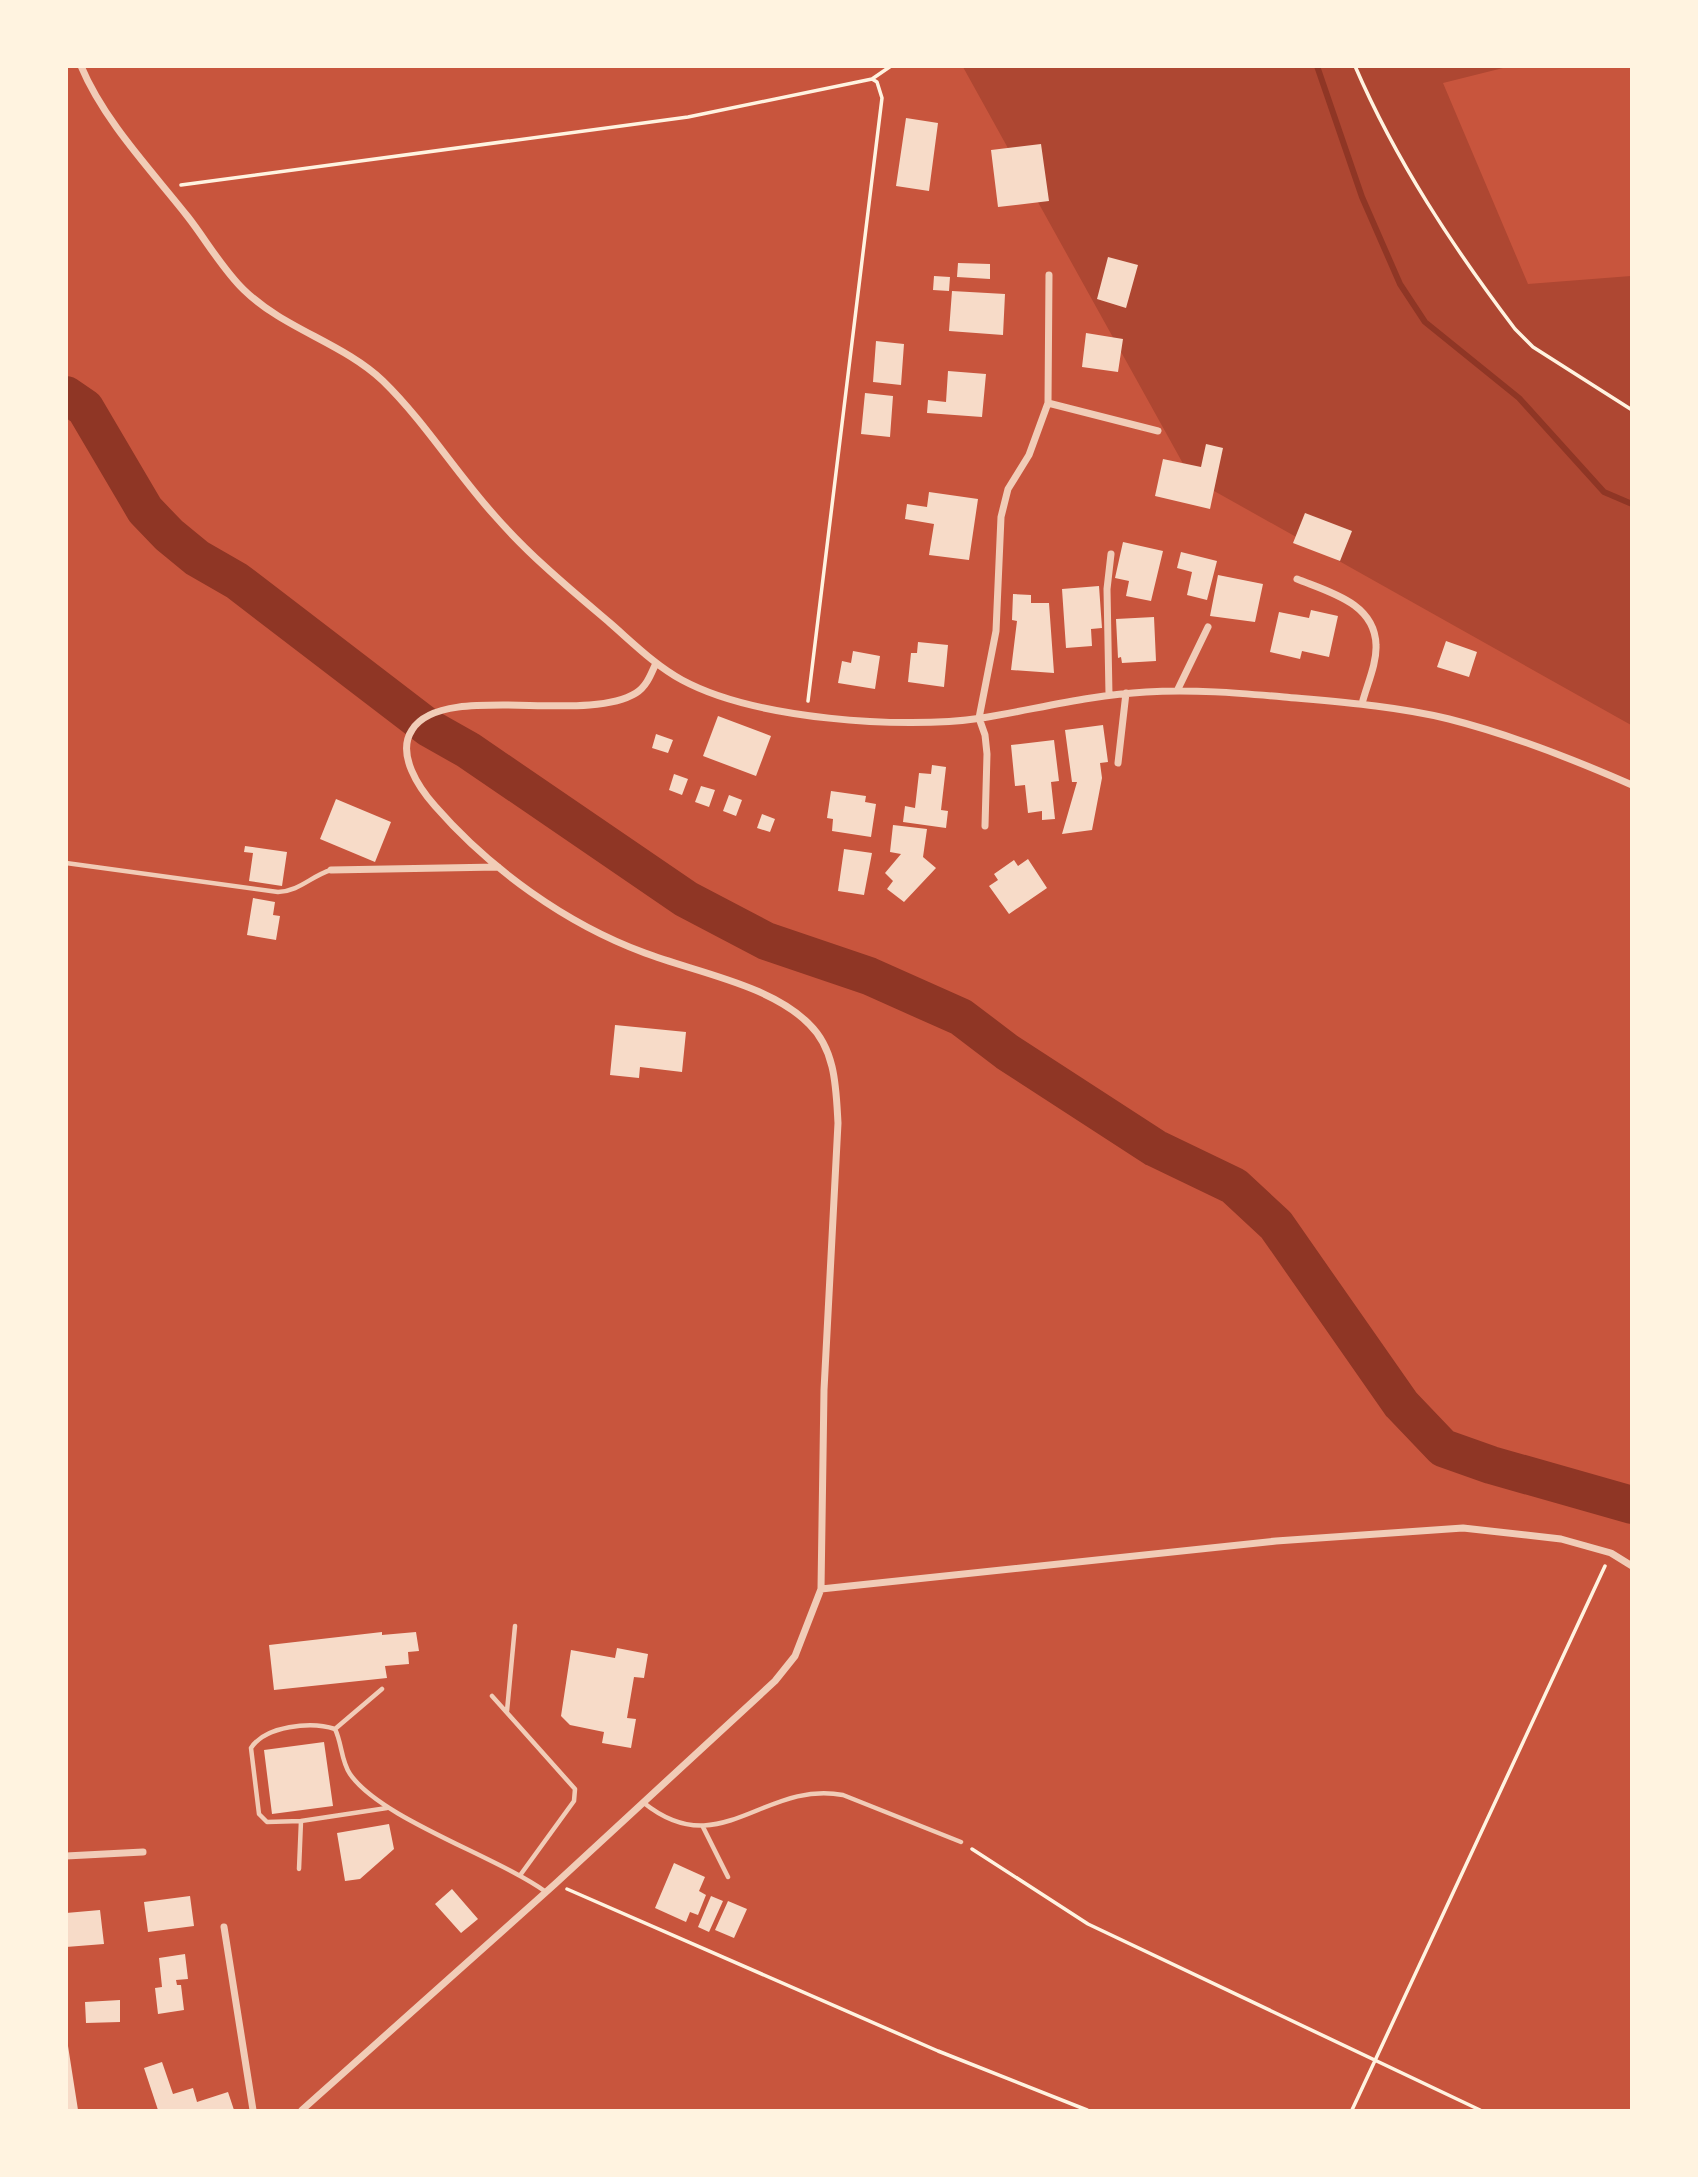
<svg xmlns="http://www.w3.org/2000/svg" width="1698" height="2177" font-family="'Golos Text',sans-serif">
<style>
.green{fill:#ae4732}
.lines{fill:none;stroke-linecap:round;stroke-linejoin:round}
.stream{stroke:#8f3625;stroke-width:6}
.river{stroke:#8f3625;stroke-width:38}
.building{fill:#f7dbc8}
.path{stroke:#fff3e0;stroke-width:3.5}
.service{stroke:#f1ccb7;stroke-width:4.5}
.minor{stroke:#f1ccb7;stroke-width:7}
</style>
<rect width="100%" height="100%" fill="#c8553d"/>
<path class="green" d="M963,67H1507L1443,83L1528,284L1631,276V725L1191,478Z"/>
<g class="lines">
<path class="stream" d="M1317,66L1362,197L1400,284L1425,322L1519,398L1604,492L1632,504"/>
<path class="river" d="M66,395L85,408L145,510L169,535L197,558L237,581L429,728L468,750L686,899L766,941L869,976L961,1017L1007,1052L1155,1148L1234,1186L1276,1225L1401,1404L1443,1448L1491,1465L1632,1505"/>
</g>
<path class="building" d="M906,118L938,123L929,191L896,186Z
M1041,144L1049,201L998,207L991,150Z
M1108,257L1138,265L1126,308L1097,299Z
M958,263L990,264V279L957,277Z
M934,276L950,277L949,291L933,290Z
M952,291L1005,294L1003,335L949,331Z
M1086,333L1123,339L1118,372L1082,367Z
M876,341L904,344L901,385L873,382Z
M948,371L986,374L982,417L927,413L928,400L946,402Z
M865,393L893,396L890,437L861,434Z
M1206,444L1223,448L1210,509L1155,496L1163,459L1201,467Z
M929,492L978,499L969,560L929,555L934,524L905,519L907,504L927,507Z
M1305,513L1352,531L1340,561L1293,543Z
M1123,542L1163,551L1151,601L1126,596L1129,581L1115,578Z
M1181,552L1217,561L1207,600L1187,595L1192,572L1177,568Z
M1218,575L1263,584L1255,622L1210,616Z
M1099,586L1102,628L1091,629L1092,646L1066,648L1062,589Z
M1013,594L1031,595V603H1049L1054,673L1011,670L1017,621L1012,620Z
M1311,610L1338,616L1329,657L1302,651L1300,659L1270,652L1279,612L1309,618Z
M1154,617L1156,661L1122,663L1121,657L1118,658L1116,619Z
M1446,641L1477,652L1469,677L1437,667Z
M918,642L948,645L944,687L908,682L911,653H917Z
M853,651L880,656L875,689L838,683L842,661L851,663Z
M718,716L771,736L756,776L703,756Z
M1103,725L1108,762L1100,763L1102,778L1092,830L1062,834L1077,782H1072L1065,730Z
M656,734L673,740L668,753L652,748Z
M1054,740L1059,781L1051,782L1055,819L1042,820V811L1028,813L1025,785L1015,786L1011,745Z
M932,765L946,767L941,810L948,811L946,828L903,822L905,806L915,808L919,773L931,774Z
M674,774L688,779L682,795L669,790Z
M701,786L715,790L709,807L695,802Z
M831,791L866,796L865,802L876,804L871,837L832,831L833,819L827,818Z
M729,795L742,800L736,816L723,811Z
M336,799L391,822L375,862L320,839Z
M762,814L775,819L770,832L757,828Z
M893,825L927,829L923,857L936,868L904,902L887,889L893,881L885,873L901,854L890,852Z
M245,846L287,852L282,886L249,881L253,853L244,852Z
M844,849L872,853L864,895L838,891Z
M1028,859L1047,888L1009,914L989,886L998,880L994,874L1014,860L1018,866Z
M253,898L275,902L273,915L280,916L276,940L247,935Z
M615,1025L686,1032L682,1072L640,1067L639,1078L610,1075Z
M382,1632V1635L416,1632L419,1651L408,1652L409,1664L385,1666L387,1678L274,1690L269,1645Z
M617,1648L648,1654L644,1678L634,1677L627,1718L636,1719L631,1748L602,1743L604,1732L570,1725L561,1716L571,1650L615,1658Z
M324,1742L333,1806L272,1814L264,1750Z
M389,1824L394,1849L360,1879L345,1881L337,1833Z
M674,1863L705,1877L699,1891L706,1895L698,1915L690,1912L686,1922L655,1908Z
M452,1889L478,1919L461,1933L435,1904Z
M190,1896L194,1926L148,1932L144,1902Z
M711,1896L723,1901L709,1932L698,1927Z
M728,1901L747,1909L734,1938L715,1930Z
M100,1910L104,1944L66,1947V1913Z
M185,1954L188,1979L176,1980L177,1985H181L184,2010L158,2014L155,1988L162,1987L159,1958Z
M120,2000V2022L86,2023L85,2002Z
M66,2046H68L78,2110H66Z
M162,2062L173,2094L193,2088L197,2102L228,2092L234,2110H158L144,2068Z"/>
<g class="lines">
<path class="path" d="M1355,66C1396,161 1453,247 1515,329L1533,347L1632,410
M872,79L891,66
M181,185L688,117L872,79L877,82L882,98L808,701
M972,1849L1088,1924L1480,2110
M567,1889L938,2051L1087,2110
M1352,2110L1605,1566"/>
<path class="service" d="M66,863L278,892C300,891 311,876 331,870
M492,1696L575,1789L574,1801L521,1874
M507,1711L515,1626
M335,1729L382,1689
M644,1803C720,1864 764,1780 843,1795L961,1842
M301,1821L267,1822L259,1814L251,1748C265,1726 311,1721 335,1729C342,1743 341,1761 350,1774C381,1819 496,1856 546,1892
M703,1827L728,1877
M299,1869L301,1821L387,1808"/>
<path class="minor" d="M81,66C104,121 151,170 188,217C206,240 223,270 244,290C284,329 343,343 383,381C425,422 456,473 495,516C530,556 570,589 610,623C633,643 656,666 682,680C754,719 902,730 982,718C1037,709 1090,695 1146,692C1192,689 1238,693 1284,697C1339,702 1395,706 1449,719C1512,735 1573,759 1632,785
M1048,403L1158,431
M1297,579C1329,592 1375,603 1376,645C1377,664 1366,687 1362,704
M1177,691L1208,627
M1109,695L1107,589L1111,554
M1118,763L1126,693
M985,826L987,754L985,735L979,718L996,631L1001,517L1008,489L1029,455L1048,403L1049,275
M331,870L498,867
M821,1589L1276,1541L1463,1528L1561,1539L1611,1553L1632,1566
M66,1856L143,1852
M224,1927L253,2110
M302,2110L555,1884L775,1681L795,1656L821,1589L824,1390L838,1123C836,1089 836,1050 809,1024C771,985 695,972 645,953C566,924 490,869 435,806C419,788 396,754 412,730C442,681 584,725 636,693C647,686 651,674 656,663"/>
</g>
<rect width="1698" height="2177" fill="none" stroke="#fff3e0" stroke-width="136"/>
</svg>
